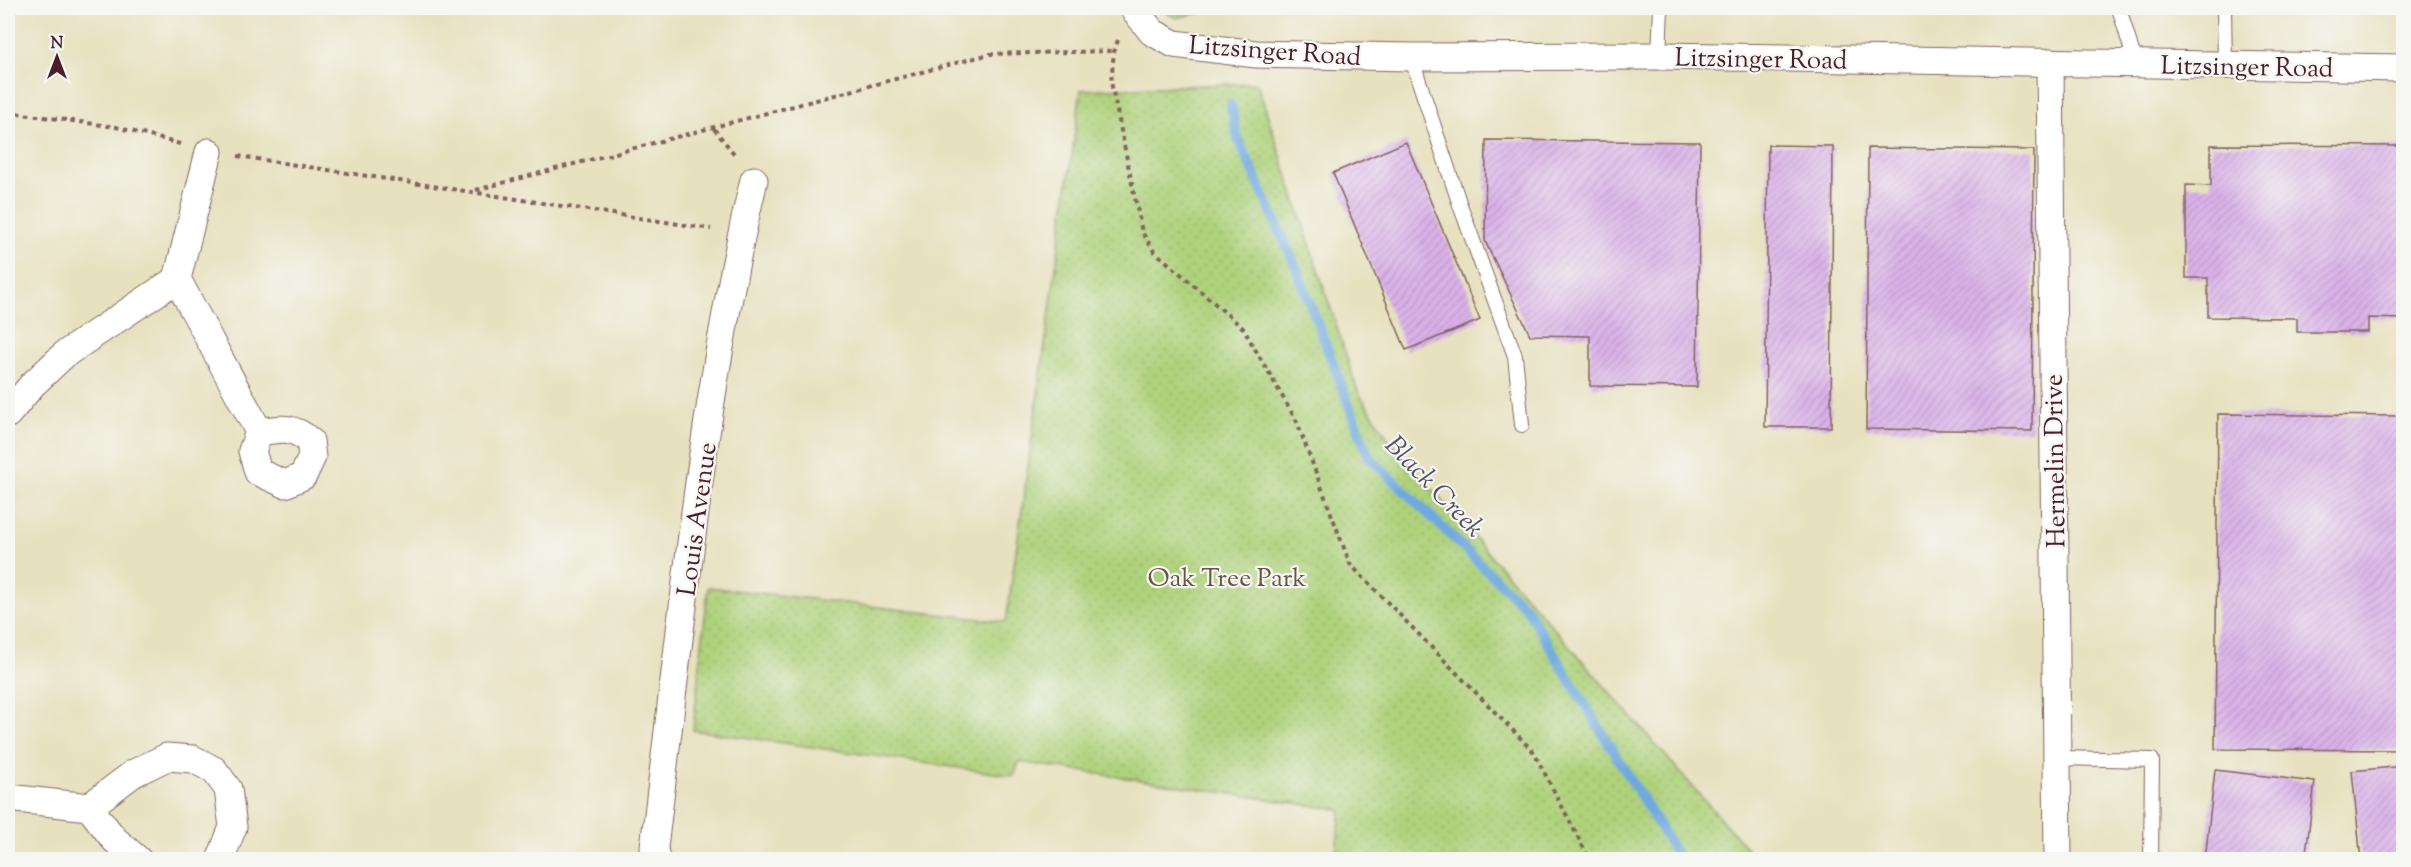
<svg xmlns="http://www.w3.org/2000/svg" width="2411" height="867" font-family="'Sorts Mill Goudy',serif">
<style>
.park{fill:url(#park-dots);stroke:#7c7854;stroke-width:1.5}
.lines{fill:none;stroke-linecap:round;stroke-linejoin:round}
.stream{stroke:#6ea8de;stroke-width:10}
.building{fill:url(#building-hatch)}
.lane-casing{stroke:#81635f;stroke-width:16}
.street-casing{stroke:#81635f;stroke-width:29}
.path{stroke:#81635f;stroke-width:4;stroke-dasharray:4.5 4.5;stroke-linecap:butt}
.lane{stroke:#fff;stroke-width:14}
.street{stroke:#fff;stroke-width:27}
.labels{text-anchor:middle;stroke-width:4.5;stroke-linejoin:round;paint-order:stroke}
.street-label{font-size:26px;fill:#4a1f2b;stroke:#f6f6f2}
.park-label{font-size:26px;fill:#685543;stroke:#f6f6f2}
.water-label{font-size:27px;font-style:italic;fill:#574f6a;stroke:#f6f6f2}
</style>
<defs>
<pattern id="park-dots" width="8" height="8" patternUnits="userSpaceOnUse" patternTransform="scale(1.5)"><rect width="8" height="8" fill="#afd27c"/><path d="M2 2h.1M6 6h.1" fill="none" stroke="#98b46b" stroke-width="1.8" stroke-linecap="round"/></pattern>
<pattern id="building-hatch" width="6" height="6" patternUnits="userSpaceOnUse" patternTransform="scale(1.5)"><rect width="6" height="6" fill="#dbb3ea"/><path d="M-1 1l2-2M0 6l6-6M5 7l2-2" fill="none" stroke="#b491be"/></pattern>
</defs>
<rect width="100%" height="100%" fill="#f6f6f2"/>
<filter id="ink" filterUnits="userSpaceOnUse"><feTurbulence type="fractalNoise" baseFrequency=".0167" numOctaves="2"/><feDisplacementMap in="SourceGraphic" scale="12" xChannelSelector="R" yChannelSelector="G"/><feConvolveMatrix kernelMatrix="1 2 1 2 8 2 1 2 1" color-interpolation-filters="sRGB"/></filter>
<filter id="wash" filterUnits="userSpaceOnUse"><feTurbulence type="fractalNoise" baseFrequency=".008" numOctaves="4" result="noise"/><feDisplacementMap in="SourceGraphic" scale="24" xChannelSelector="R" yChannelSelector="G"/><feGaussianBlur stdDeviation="1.35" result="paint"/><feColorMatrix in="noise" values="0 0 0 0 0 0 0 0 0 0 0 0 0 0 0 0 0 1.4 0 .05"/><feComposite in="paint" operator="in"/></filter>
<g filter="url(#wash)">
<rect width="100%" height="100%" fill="#e7e1bf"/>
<path class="park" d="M1158,8H1220L1176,18Z
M1257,83L1358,392L1389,440L1756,859H1335L1341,810L1019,762L1014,776L693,730L708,587L1006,622L1081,90Z"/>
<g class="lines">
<path class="stream" d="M1231,105L1237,136L1296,267L1369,457L1526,608L1680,860"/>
</g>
<g id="blocks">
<path class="building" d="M1486,140L1700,142L1697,387L1590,386V336L1530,335L1485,241Z
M1406,142L1480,320L1406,350L1333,173Z
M1768,145L1833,146L1831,427H1765Z
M2211,145L2404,146V319L2368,318V332H2297V318L2208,317V278H2186V185L2211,186Z
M1868,148L2034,150L2032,431L1866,429Z
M2218,414L2404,416V750L2215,749Z
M2404,766V860H2361L2352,771Z
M2215,770L2315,782L2305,860H2205Z"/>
</g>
</g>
<g filter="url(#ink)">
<use href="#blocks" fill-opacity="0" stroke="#81635f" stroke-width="1.5"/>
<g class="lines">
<defs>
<path id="lane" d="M2119,8L2136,65
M2224,8L2225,65
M1659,56L1661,8
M1411,57L1460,205L1515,356L1522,425
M2057,758L2152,760L2151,860"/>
<path id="street" d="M1133,8L1152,32L1174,44L1256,54L1411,57L1659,56L2404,68
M2050,62L2058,860
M177,279L259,432C281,428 293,426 310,441L312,457L303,476L285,484L258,472L252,451L259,432
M8,414L32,385L65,354L177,279L209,152
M8,798L89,807L134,773L167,757L193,759L214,770L228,789L233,827L220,860
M89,807L114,839L138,860
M656,860L654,847C682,624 702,398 754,180"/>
</defs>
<use href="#lane" class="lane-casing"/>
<use href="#street" class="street-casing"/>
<path class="path" d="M1118,40L1114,51L1111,82L1142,232L1153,250L1243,328L1297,422L1350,564L1533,751L1590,860
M8,112L116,127L180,144
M714,129L736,156
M238,156L711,229
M476,190L990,54L1113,51"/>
<use href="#lane" class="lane"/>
<use href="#street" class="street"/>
</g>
</g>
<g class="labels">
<g class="street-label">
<text transform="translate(1275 50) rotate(4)" y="9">Litzsinger Road</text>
<text transform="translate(1761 58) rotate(1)" y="9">Litzsinger Road</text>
<text transform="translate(2247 66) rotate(1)" y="9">Litzsinger Road</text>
<text transform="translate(2054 461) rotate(-91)" y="9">Hermelin Drive</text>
<text transform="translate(696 519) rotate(-82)" y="9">Louis Avenue</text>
</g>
<g class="park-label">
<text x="1227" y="586">Oak Tree Park</text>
</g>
<g class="water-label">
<text transform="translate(1435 486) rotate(46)" y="9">Black Creek</text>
</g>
</g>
<rect width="2411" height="867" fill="none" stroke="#f6f6f2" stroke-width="30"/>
<g transform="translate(57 57)" stroke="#f6f6f2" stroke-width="4.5" paint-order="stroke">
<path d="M0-4.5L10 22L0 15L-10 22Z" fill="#4a1f2b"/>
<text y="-9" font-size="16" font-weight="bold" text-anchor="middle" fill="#4a1f2b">N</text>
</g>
</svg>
